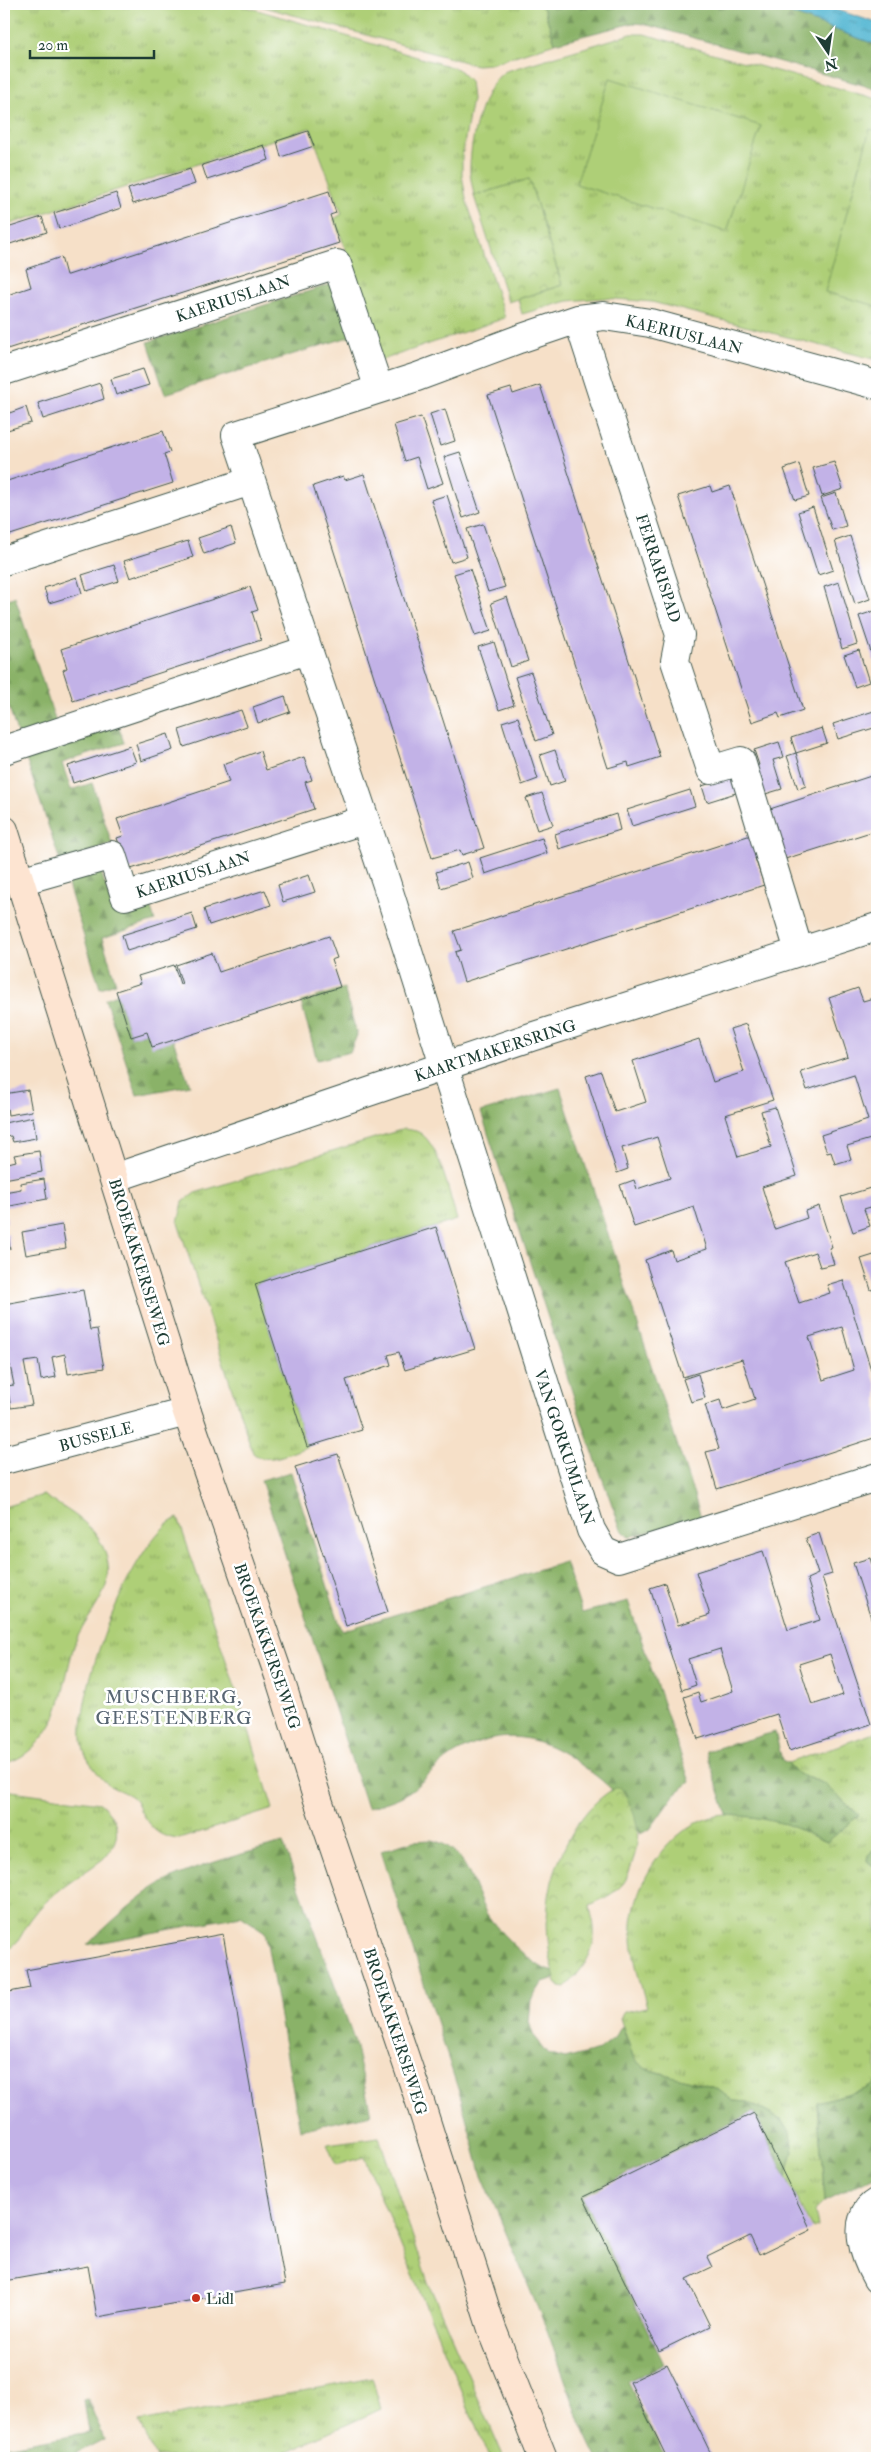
<svg xmlns="http://www.w3.org/2000/svg" width="881" height="2462" font-family="'IM FELL Double Pica',serif">
<style>
.grass{fill:url(#grass-tufts);stroke:#668656}
.forest{fill:url(#forest-firs);stroke:#54784e}
.park{fill:url(#park-crowns);stroke:#668656}
.garden{fill:#aecf77;stroke:#668656}
.water{fill:url(#water-ripples);stroke:#3a7a84}
.building{fill:#c2b2e7;fill-rule:evenodd}
.lines{fill:none;stroke-linecap:round;stroke-linejoin:round}
.street-casing{stroke:#3f554a;stroke-width:30}
.secondary-casing{stroke:#3f554a;stroke-width:30}
.street{stroke:#fff;stroke-width:28}
.secondary{stroke:#fde4d1;stroke-width:28}
.poi-dot{fill:#c8321e;stroke:#fff;stroke-width:2}
.labels{text-anchor:middle;stroke-width:5;stroke-linejoin:round;paint-order:stroke}
.street-label{font-size:16px;fill:#1f3d34;stroke:#fff}
.poi-label{font-size:16px;fill:#1f3d34;stroke:#fff;text-anchor:start}
.neighbourhood-label{font-size:18px;letter-spacing:1px;fill:#586673;stroke:#fff}
</style>
<defs>
<pattern id="grass-tufts" width="24" height="20" patternUnits="userSpaceOnUse" patternTransform="scale(1.25)"><rect width="24" height="20" fill="#aecf77"/><path d="M3 7l-1-3M5 7V3M7 7l1-3M15 17l-1-3M17 17v-4M19 17l1-3" fill="none" stroke="#8da962"/></pattern>
<pattern id="forest-firs" width="22" height="20" patternUnits="userSpaceOnUse" patternTransform="scale(1.25)"><rect width="22" height="20" fill="#8ab268"/><path d="M5 1l3.5 6h-7zM16 11l3.5 6h-7z" fill="#709256"/></pattern>
<pattern id="park-crowns" width="20" height="18" patternUnits="userSpaceOnUse" patternTransform="scale(1.25)"><rect width="20" height="18" fill="#aecf77"/><path d="M2 6a3 3 0 1 1 6 0M12 15a3 3 0 1 1 6 0" fill="none" stroke="#8da962"/></pattern>
<pattern id="water-ripples" width="26" height="14" patternUnits="userSpaceOnUse" patternTransform="scale(1.25)"><rect width="26" height="14" fill="#54b7d3"/><path d="M2 4q2-2 4 0t4 0M15 11q2-2 4 0t4 0" fill="none" stroke="#4596ac"/></pattern>
</defs>
<rect width="100%" height="100%" fill="#fff"/>
<filter id="ink" filterUnits="userSpaceOnUse"><feTurbulence type="fractalNoise" baseFrequency=".02" numOctaves="2"/><feDisplacementMap in="SourceGraphic" scale="10" xChannelSelector="R" yChannelSelector="G"/><feConvolveMatrix kernelMatrix="1 2 1 2 8 2 1 2 1" color-interpolation-filters="sRGB"/></filter>
<filter id="wash" filterUnits="userSpaceOnUse"><feTurbulence type="fractalNoise" baseFrequency=".0096" numOctaves="4" result="noise"/><feDisplacementMap in="SourceGraphic" scale="20" xChannelSelector="R" yChannelSelector="G"/><feGaussianBlur stdDeviation="1.12" result="paint"/><feColorMatrix in="noise" values="0 0 0 0 0 0 0 0 0 0 0 0 0 0 0 0 0 1.4 0 .05"/><feComposite in="paint" operator="in"/></filter>
<g filter="url(#wash)">
<rect width="100%" height="100%" fill="#f6e0c8"/>
<path class="grass" d="M4,4H237L458,69L470,81L472,99L462,156V175L466,199L505,318L382,360L345,247L334,219L342,214L310,128L4,226Z
M253,4H538L544,9L555,43L490,64L476,65Z
M631,34H644L877,99V360L652,302L604,298L568,301L522,314L518,299L562,285L529,179L474,196C473,189 471,181 470,173C469,146 481,85 506,71Z
M404,1129C409,1130 416,1130 420,1133C440,1145 450,1198 457,1220L255,1284L307,1447C291,1452 267,1466 253,1453L178,1223L183,1202L195,1193Z
M43,1495C72,1513 102,1527 108,1564C113,1593 84,1618 75,1643C67,1666 63,1704 52,1723C42,1741 24,1760 4,1763V1507Z
M178,1518L242,1708L273,1809L179,1839C159,1837 151,1829 141,1812C139,1808 137,1802 134,1799C128,1793 117,1790 110,1786C102,1780 91,1765 86,1756C64,1714 134,1532 178,1518Z
M877,1732V1847L868,1855L867,1860L877,1869V2082L866,2089L817,2102L825,2201L815,2211L818,2227L812,2229L786,2178L793,2152L783,2121L748,2102L733,2101L716,2088L646,2069L634,2059L620,2018L624,2012L647,2007C640,1981 630,1952 632,1925C635,1877 677,1815 729,1815C748,1816 768,1818 786,1824C800,1829 813,1837 827,1842L859,1815L825,1784L798,1774L788,1763Z
M4,1790L100,1803C121,1821 122,1839 103,1859C78,1878 49,1893 31,1919C23,1929 19,1948 4,1949Z
M379,2137L428,2282L504,2458H489L364,2157L336,2165L327,2144Z
M372,2378L381,2409L273,2458H156L140,2422Z"/>
<path class="forest" d="M538,4H757L787,12L877,45V89L644,24L633,23L555,43L544,9Z
M335,283L352,336L165,394L148,342Z
M15,597L56,723L18,736L4,691V600Z
M117,722L124,743L62,763L71,790L92,783L112,844L60,861L24,753Z
M99,865L114,914L149,903L155,921L102,938L116,983L100,988L68,885L75,872Z
M344,988L357,1035L350,1052L317,1060L301,1002Z
M117,994L131,1037L147,1032L173,1040L190,1085L137,1095L105,999Z
M560,1088L701,1517L629,1537L621,1529L586,1434L481,1112Z
M291,1472L342,1631L565,1562L582,1613L628,1601L690,1782L674,1795L650,1829L640,1834C635,1824 630,1814 623,1804C615,1791 601,1779 588,1770C548,1739 511,1725 462,1750C439,1761 427,1780 406,1794C394,1801 380,1804 367,1808L261,1480Z
M775,1732L782,1760L788,1763L798,1774L825,1784L859,1815L827,1842L786,1824L752,1817L727,1815L706,1751Z
M431,1840C466,1847 471,1882 484,1909C492,1926 532,1966 550,1971C557,1972 566,1972 573,1972L543,1982L531,2000L529,2022L534,2037L548,2054L565,2059L599,2050L615,2037L622,2026L634,2059L646,2069L716,2088L733,2101L748,2102L783,2121L790,2133L793,2152L786,2178L754,2112L582,2196L664,2364L628,2382L665,2458H597L581,2424L547,2330L482,2176L460,2095L381,1851L413,1841Z
M283,1843L354,2039L371,2114L300,2130L265,1932L241,1916L87,1945C109,1924 139,1895 166,1881C200,1864 246,1853 283,1843Z
M877,1847V1869L867,1861L868,1855Z
M877,2082V2175L825,2201L817,2102L866,2089Z
M88,2400L104,2439L77,2453L79,2458H4V2447L89,2432L84,2401Z"/>
<path class="park" d="M529,179L562,285L508,302L474,196Z
M615,1788H621C638,1816 643,1835 631,1866C629,1872 627,1879 623,1884C614,1894 602,1899 590,1905C590,1913 594,1920 594,1928C596,1953 581,1971 565,1988L560,1987L556,1983C542,1929 543,1885 571,1835C582,1815 596,1799 615,1788Z"/>
<path class="garden" d="M610,78L761,126L727,232L576,184Z
M870,129L877,131V306L825,292Z"/>
<path class="water" d="M756,4H819L877,23V45L787,12Z"/>
<g id="blocks">
<path class="building" d="M308,131L314,146L281,157L277,141Z
M264,145L269,160L207,180L202,165Z
M190,169L195,184L133,204L128,189Z
M329,191L336,213L330,215L339,243L4,350V296L31,287L26,269L61,257L66,275H68Z
M116,193L121,208L59,229L54,213Z
M42,217L47,232L4,246V229Z
M143,369L149,385L116,395L111,379Z
M100,383L104,399L43,419L38,403Z
M540,385L660,757L629,767L628,762L608,768L488,395L511,388L513,394Z
M26,407L31,423L4,431V415Z
M445,409L455,441L440,446L430,414Z
M421,417L443,483L427,489L417,457L405,461L394,425Z
M163,431L170,452L164,454L173,483L4,537V482Z
M460,452L480,512L463,518L444,457Z
M834,462L843,489L822,496L813,468Z
M799,464L809,496L795,500L784,469Z
M364,474L484,848L462,855L460,850L432,858L313,486L343,476L345,480Z
M710,486L712,492L730,486L803,710L780,718L778,713L752,722L678,496Z
M836,493L846,526L832,530L821,498Z
M447,495L467,557L451,562L431,500Z
M813,507L833,570L818,575L798,512Z
M483,524L505,587L488,592L467,529Z
M231,527L236,543L204,554L198,538Z
M850,536L870,599L855,604L835,541Z
M188,541L193,557L130,578L124,561Z
M114,565L119,581L87,591L82,575Z
M470,569L491,631L475,636L454,574Z
M77,577L82,593L49,603L44,588Z
M839,582L857,644L842,649L824,587Z
M250,587L258,610L252,612L261,640L73,701L63,670L67,668L61,649Z
M507,597L528,661L511,667L491,603Z
M874,611L877,622V670L859,616Z
M494,642L514,705L499,710L478,647Z
M859,650L869,682L855,687L844,655Z
M531,672L552,735L536,741L515,677Z
M285,696L290,712L258,723L253,707Z
M241,710L247,726L184,747L179,730Z
M877,710V727L838,739L833,724Z
M518,717L538,779L522,785L502,722Z
M822,728L827,743L796,753L806,786L798,789L787,756L796,753L791,738Z
M168,734L173,750L141,761L136,744Z
M779,742L784,757L773,760L782,789L762,795L753,767L759,765L754,750Z
M130,746L136,762L73,783L68,766Z
M555,750L565,781L550,786L540,755Z
M260,751L266,770L304,757L312,780L305,782L314,809L128,870L117,838L123,836L117,819L229,782L223,764Z
M877,774V830L782,860L772,830L777,829L770,809Z
M734,776L739,792L707,802L702,786Z
M690,790L695,806L632,826L627,810Z
M542,793L553,825L537,830L526,798Z
M616,814L620,830L559,849L555,834Z
M754,834L760,856L755,858L764,885L464,982L455,952L461,950L454,931Z
M542,838L547,853L485,874L480,858Z
M468,862L473,878L441,888L436,872Z
M309,875L315,892L283,902L278,885Z
M265,890L271,905L209,925L204,909Z
M192,913L197,929L127,951L122,935Z
M329,936L337,958L331,960L340,987L152,1047L147,1032L131,1037L116,991L141,983L138,976L174,965L180,984H182L176,965L212,953L219,972Z
M858,988L863,1001L877,997V1147L874,1138L847,1146L851,1159L835,1164L831,1152L827,1153L821,1135L868,1120L854,1075L807,1090L801,1072L848,1057L829,998Z
M746,1024L773,1100L725,1115L738,1157L771,1147L761,1111L775,1107L797,1176L762,1187L775,1229L807,1218L805,1211L819,1206L832,1247L829,1248L834,1264L820,1267L815,1252L785,1262L799,1303L830,1293L827,1285L843,1280L877,1389V1437L717,1489L706,1452L719,1449L705,1405L720,1400L723,1410L755,1399L742,1359L683,1377L645,1260L671,1250L674,1260L707,1249L694,1207L634,1227L620,1185L634,1180L637,1189L670,1178L657,1137L622,1148L628,1169L617,1173L586,1076L601,1071L615,1112L646,1102L633,1061L699,1039L713,1082L744,1072L730,1029ZM842,1327L854,1370L823,1380L809,1337Z
M28,1090L32,1111L8,1115L7,1108H4V1094Z
M33,1117L36,1138L13,1142L11,1136L4,1137V1123Z
M39,1151L42,1172L4,1179V1164L16,1161L14,1155Z
M44,1179L47,1199L5,1207L7,1222L4,1223V1192L21,1189L20,1183Z
M877,1186V1205L864,1209L870,1226L853,1232L841,1197Z
M62,1225L66,1248L26,1255L22,1232Z
M436,1227L475,1349L405,1370L399,1352L388,1355L391,1365L346,1380L362,1430L307,1447L255,1284Z
M8,1234L10,1249L4,1250V1235Z
M877,1254V1288L871,1290L861,1259Z
M83,1290L90,1330L97,1329L104,1368L68,1374L65,1354L52,1357L56,1377L41,1380L38,1360L24,1362L32,1405L11,1408L7,1386L14,1385L10,1365L4,1366V1304Z
M698,1374L705,1398L691,1402L683,1379Z
M338,1454L388,1612L346,1626L295,1467Z
M819,1533L832,1574L822,1577L871,1724L789,1751L777,1714L698,1739L684,1697L698,1692L701,1702L733,1691L720,1649L688,1659L696,1685L682,1690L650,1588L665,1583L678,1625L710,1615L696,1572L763,1551L788,1630L820,1620L807,1579L818,1574L806,1538ZM830,1654L843,1695L812,1705L799,1664Z
M870,1558L877,1581V1636L853,1563Z
M223,1934L285,2284L97,2317L88,2266L4,2281V1993L30,1988L26,1970Z
M754,2113L811,2230L759,2255L750,2236L707,2257L712,2267L687,2279L710,2326L659,2351L583,2197Z
M667,2364L676,2382L713,2458H667L630,2382Z"/>
</g>
</g>
<g filter="url(#ink)">
<use href="#blocks" fill-opacity="0" stroke="#3f554a" stroke-width="1"/>
<g class="lines">
<defs>
<path id="street" d="M578,319L680,635L675,661L711,770L741,761L799,951
M4,371L337,264L379,389
M877,385L650,323L604,316L578,319L519,339L417,377L236,435L386,882L591,1530L603,1551L619,1558L877,1477
M4,561L251,481
M4,750L307,650
M20,881L112,855L125,896L364,820
M114,1178L531,1037L877,927
M4,1460L187,1412
M877,2202C849,2218 865,2258 877,2279"/>
<path id="secondary" d="M4,830L187,1412L279,1676L316,1794L420,2102L492,2329L543,2458"/>
</defs>
<use href="#street" class="street-casing"/>
<use href="#secondary" class="secondary-casing"/>
<use href="#street" class="street"/>
<use href="#secondary" class="secondary"/>
</g>
</g>
<circle class="poi-dot" cx="196" cy="2298" r="5"/>
<g class="labels">
<g class="street-label">
<text transform="translate(233 298) rotate(-18)" y="6">KAERIUSLAAN</text>
<text transform="translate(684 334) rotate(14)" y="6">KAERIUSLAAN</text>
<text transform="translate(659 568) rotate(72)" y="6">FERRARISPAD</text>
<text transform="translate(193 874) rotate(-18)" y="6">KAERIUSLAAN</text>
<text transform="translate(495 1050) rotate(-18)" y="6">KAARTMAKERSRING</text>
<text transform="translate(140 1262) rotate(73)" y="6">BROEKAKKERSEWEG</text>
<text transform="translate(96 1436) rotate(-15)" y="6">BUSSELE</text>
<text transform="translate(565 1447) rotate(72)" y="6">VAN GORKUMLAAN</text>
<text transform="translate(268 1646) rotate(71)" y="6">BROEKAKKERSEWEG</text>
<text transform="translate(396 2031) rotate(72)" y="6">BROEKAKKERSEWEG</text>
</g>
<g class="poi-label">
<text x="206" y="2304">Lidl</text>
</g>
<g class="neighbourhood-label">
<text x="174" y="1703">MUSCHBERG,<tspan x="174" dy="21">GEESTENBERG</tspan></text>
</g>
</g>
<rect width="881" height="2462" fill="none" stroke="#fff" stroke-width="20"/>
<g transform="translate(828 52) rotate(167)" stroke="#ffffff" stroke-width="4" paint-order="stroke">
<path d="M0-4L9 19L0 12L-9 19Z" fill="#1f3d34"/>
<text y="-8" font-size="14" font-weight="bold" text-anchor="middle" fill="#1f3d34">N</text>
</g>
<path d="M30 50v8h124v-8" fill="none" stroke="#1f3d34" stroke-width="2.5"/>
<text x="38" y="50" font-size="15" fill="#1f3d34" stroke="#ffffff" stroke-width="4" paint-order="stroke">20 m</text>
</svg>
